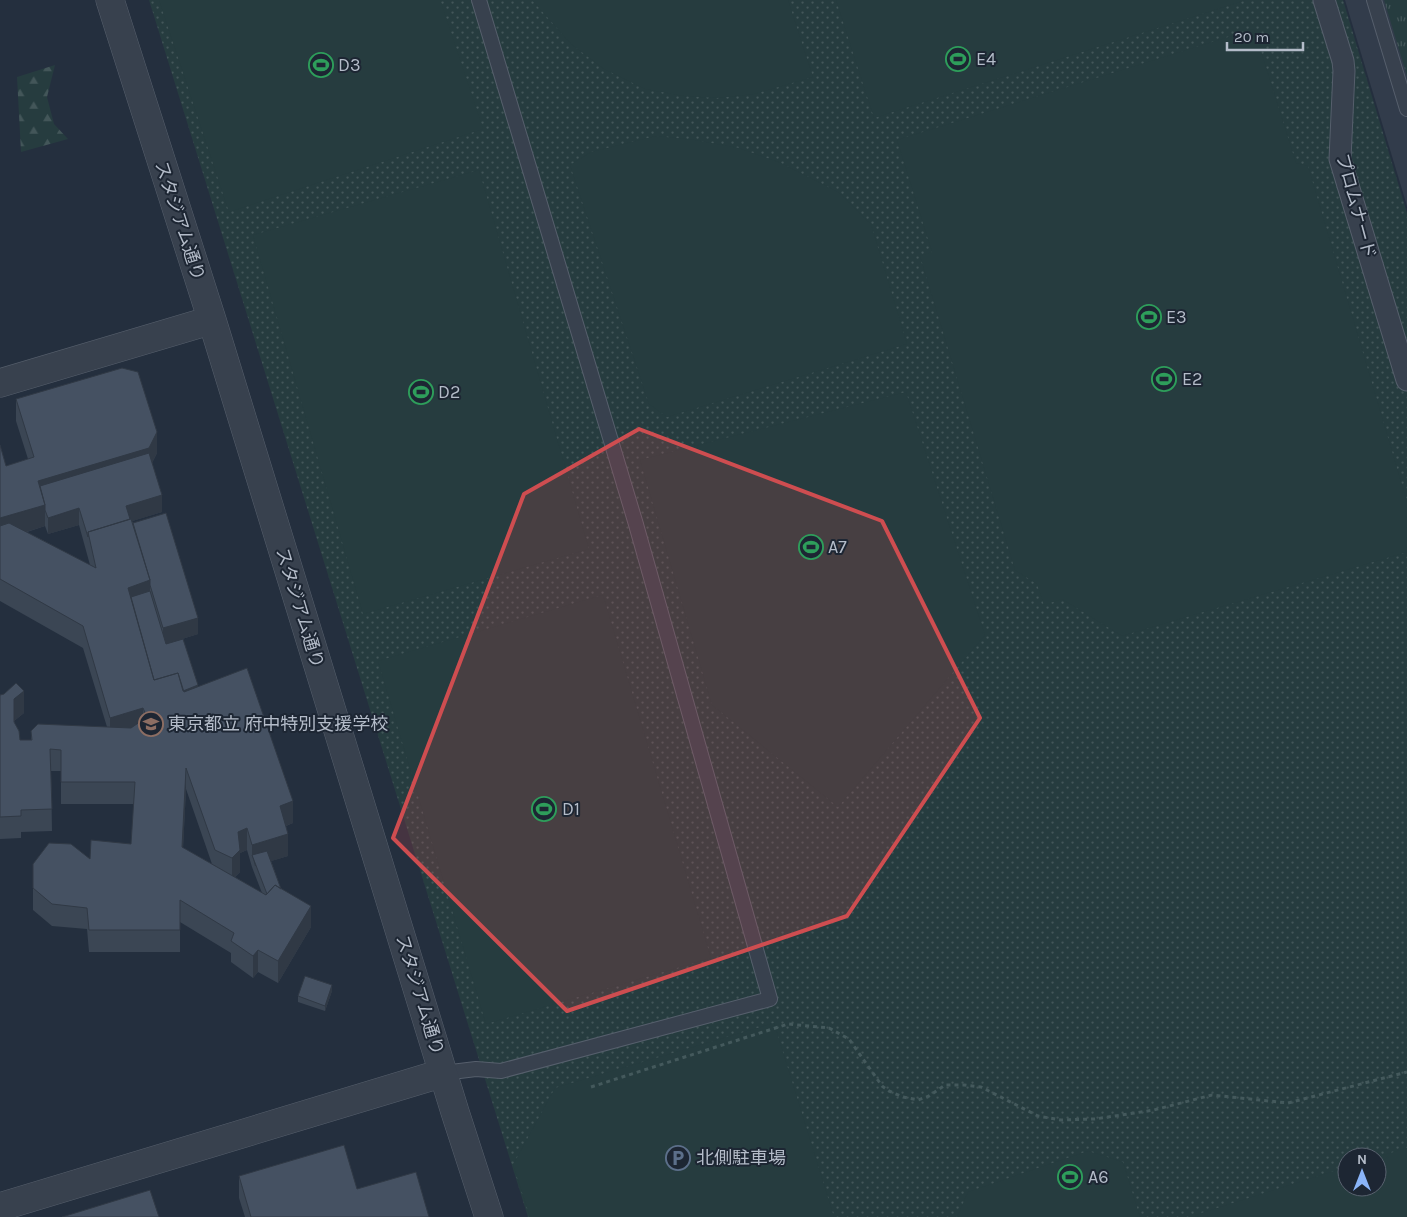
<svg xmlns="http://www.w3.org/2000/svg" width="1407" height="1217" font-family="Karla,'Noto Sans JP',sans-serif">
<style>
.airport{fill:#323c4b}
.grass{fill:url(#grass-tufts)}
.forest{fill:url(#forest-firs)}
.park{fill:url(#park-dots);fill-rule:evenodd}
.pitch{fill:#263c3f}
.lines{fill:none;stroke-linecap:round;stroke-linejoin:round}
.service-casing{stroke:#565f6c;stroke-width:16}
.pedestrian-casing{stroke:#565f6c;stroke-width:23}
.tertiary-casing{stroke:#565f6c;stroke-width:29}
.path{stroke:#44595c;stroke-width:3;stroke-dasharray:4 4;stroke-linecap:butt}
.service{stroke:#38414e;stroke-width:14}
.pedestrian{stroke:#38414e;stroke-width:21}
.tertiary{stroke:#38414e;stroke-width:28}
.wall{fill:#3b4654;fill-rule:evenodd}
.shaded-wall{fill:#303945}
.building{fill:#455162;stroke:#303945}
.marked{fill:#ce4d50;fill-opacity:0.2;stroke:#ce4d50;stroke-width:4;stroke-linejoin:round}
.labels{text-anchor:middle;stroke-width:4;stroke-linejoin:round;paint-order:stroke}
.poi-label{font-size:18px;fill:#b4bcc9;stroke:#1d2633;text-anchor:start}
.street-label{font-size:18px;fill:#b4bcc9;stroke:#1d2633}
</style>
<defs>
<pattern id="grass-tufts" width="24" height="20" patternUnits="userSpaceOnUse" patternTransform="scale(1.25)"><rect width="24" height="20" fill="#263c3f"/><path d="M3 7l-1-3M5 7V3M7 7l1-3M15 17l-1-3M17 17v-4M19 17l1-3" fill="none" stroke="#435659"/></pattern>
<pattern id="forest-firs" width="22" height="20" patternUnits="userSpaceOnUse" patternTransform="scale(1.25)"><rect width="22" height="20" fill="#263c3f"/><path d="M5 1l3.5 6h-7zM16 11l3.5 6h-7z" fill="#435659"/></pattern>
<pattern id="park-dots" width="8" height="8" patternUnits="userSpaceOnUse" patternTransform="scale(1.25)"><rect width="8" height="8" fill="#263c3f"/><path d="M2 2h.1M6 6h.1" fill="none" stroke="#435659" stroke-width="1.8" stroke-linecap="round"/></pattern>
</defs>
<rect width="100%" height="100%" fill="#242f3e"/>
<path class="airport" d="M1345,0H1407V206Z"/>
<path class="grass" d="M1384,0H1407V76Z"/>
<path class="forest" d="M55,65L47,97L54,124L68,139L21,152L17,77Z"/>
<path class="park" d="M149,0H1343L1407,213V1217H528ZM1347,1157H1377V1187H1347Z"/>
<path class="pitch" d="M159,0H440L483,129L229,212Z
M532,0H788L813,77L754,94L717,98L684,96L645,89L604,69L571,44Z
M836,0H1246L874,118Z
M1254,29L1296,163L1308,166L1407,502V552L1122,636L1062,599L1044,605L1037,584L1015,570L920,256L932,252L897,140Z
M656,136L695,140L739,148L781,163L838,192L871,224L907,344L667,417L649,404L570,165L591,152Z
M479,170L589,549L363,614L253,235Z
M906,392L985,635L838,807L712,705L640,460Z
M603,595L711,958L486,1024L378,661Z
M774,1023L834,1217H530L513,1165L555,1088Z
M1407,1148V1217H1196L1195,1215L1347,1167V1187H1377V1157Z
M1088,1151L1123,1162L1140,1217H957L968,1192Z"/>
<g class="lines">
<defs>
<path id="service" d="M1374,0L1407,109
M443,1073L476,1069L501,1071L770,999L635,521L479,0"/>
<path id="pedestrian" d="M1324,0L1343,61L1344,71L1340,159L1407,380"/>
<path id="tertiary" d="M110,0L212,320L455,1112L489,1217
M0,383L212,320
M0,1207L443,1073"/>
</defs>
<use href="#service" class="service-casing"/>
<use href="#pedestrian" class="pedestrian-casing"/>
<use href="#tertiary" class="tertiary-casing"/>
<path class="path" d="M591,1087L788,1024L829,1028L849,1039L882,1086L889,1091L903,1097L918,1100L929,1096L945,1085H964L981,1087L1038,1116L1061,1120L1095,1119L1154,1110L1212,1095L1288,1103L1407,1072"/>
<use href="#service" class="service"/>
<use href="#pedestrian" class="pedestrian"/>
<use href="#tertiary" class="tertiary"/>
</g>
<path class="wall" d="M16,399L157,453L152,463L162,512L132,521L198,634L166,644L198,687L293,823L286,826L288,856L271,861L281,889L311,927L278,983L258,972L253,978L231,962V953L180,922V952H89L87,929L52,926L33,910V864L90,859L131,844L134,804H61V771H51L52,831L21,832V838L0,839V695L24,713L14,721L20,740H31V731L107,727L83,648L0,601V445L6,466L28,459L16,421ZM79,525L90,565L27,532L45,526L48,534ZM186,789L212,864L183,848ZM247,850L252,867L262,893L235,877L240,872V853Z
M332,991L325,1011L298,1002V996Z
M239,1176L357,1189L429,1217H245L239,1198Z"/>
<path class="shaded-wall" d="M157,432V453L149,469L43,502L38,481Z
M162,495V512L126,523V506Z
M45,505V526L0,540V518Z
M79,508V525L48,534V518Z
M150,580V602L131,608L128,588Z
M198,618V634L163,645V628Z
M198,685V696L180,692Z
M24,691V713L14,721V699Z
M143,708V730L110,740V718Z
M186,768V789L182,869V847Z
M293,801V823L280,828V806Z
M247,828V850L240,853V872L232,879V858L238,832Z
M288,834V856L255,866L252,855V845Z
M311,906V927L278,983V961Z
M258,950V972L253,978V956Z
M332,985V991L325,1011V1006Z"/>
<path class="building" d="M122,368L138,372L157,432L149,448L38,481L45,505L0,518V445L6,466L34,457L16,399Z
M149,453L162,495L126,506L130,519L88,532V537L79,508L48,518L45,510V505L40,486Z
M166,513L198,618L163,628L150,585V580L133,523Z
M131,519L150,580L128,588L154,680L178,673L184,692L247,668L293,801L280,806L288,834L252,845L247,828L238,832L240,850L232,858L215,850L186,768L182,847L266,895L275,885L311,906L278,961L258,950L253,956L231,941L234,933L180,900V930H89L87,908L52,904L33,888V864L49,843L71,844L90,859L91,840L131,844L135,782H61V750L50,749L52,809L21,810V816L0,817V695L4,694L16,683L24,691L14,699V722L19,731L20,740H32L31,731L38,724L131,728L147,717L143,708L110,718L83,626L0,579V526L9,523L96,568L88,532Z
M150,591L166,644L183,639L198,685L183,691L178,673L154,680L131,597Z
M267,851L281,889L275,885L267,894L252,855Z
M305,976L332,985L325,1006L298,996Z
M344,1145L357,1189L416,1172L429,1217H251L239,1176Z
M150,1190L159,1217H62Z"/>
<path class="marked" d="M639,429L882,521L980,718L847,916L567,1011L393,838L524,494Z"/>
<defs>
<symbol id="stadium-ring" viewBox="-11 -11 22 22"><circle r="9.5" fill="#1d2633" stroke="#2e9e5b" stroke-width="1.5"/><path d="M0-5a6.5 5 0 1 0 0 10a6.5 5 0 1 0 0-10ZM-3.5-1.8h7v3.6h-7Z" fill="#2e9e5b"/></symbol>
<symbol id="school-ring" viewBox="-11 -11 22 22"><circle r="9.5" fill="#1d2633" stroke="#8d6e63" stroke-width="1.5"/><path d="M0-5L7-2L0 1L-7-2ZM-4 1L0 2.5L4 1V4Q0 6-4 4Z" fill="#8d6e63"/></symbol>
<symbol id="parking-ring" viewBox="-11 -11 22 22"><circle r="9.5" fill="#1d2633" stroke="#5c6f8a" stroke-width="1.5"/><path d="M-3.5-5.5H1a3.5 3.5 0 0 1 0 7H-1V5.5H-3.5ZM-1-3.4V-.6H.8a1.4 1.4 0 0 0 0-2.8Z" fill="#5c6f8a"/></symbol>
</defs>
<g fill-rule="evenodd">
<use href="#stadium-ring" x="944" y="45" width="28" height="28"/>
<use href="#stadium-ring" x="307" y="51" width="28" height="28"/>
<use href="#stadium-ring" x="1135" y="303" width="28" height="28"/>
<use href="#stadium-ring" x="1150" y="365" width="28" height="28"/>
<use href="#stadium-ring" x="407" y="378" width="28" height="28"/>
<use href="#stadium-ring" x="797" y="533" width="28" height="28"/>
<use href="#school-ring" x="137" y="710" width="28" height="28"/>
<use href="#stadium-ring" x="530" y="795" width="28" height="28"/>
<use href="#parking-ring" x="664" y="1144" width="28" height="28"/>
<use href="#stadium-ring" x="1056" y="1163" width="28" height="28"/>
</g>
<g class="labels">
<g class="poi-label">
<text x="976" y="65">E4</text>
<text x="338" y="71">D3</text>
<text x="1166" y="323">E3</text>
<text x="1182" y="385">E2</text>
<text x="438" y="398">D2</text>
<text x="828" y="553">A7</text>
<text x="168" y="730">東京都立 府中特別支援学校</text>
<text x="562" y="815">D1</text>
<text x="696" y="1164">北側駐車場</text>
<text x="1088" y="1183">A6</text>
</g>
<g class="street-label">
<text transform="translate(1356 206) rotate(75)" y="6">プロムナード</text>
<text transform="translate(180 221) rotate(72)" y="6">スタジアム通り</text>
<text transform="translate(300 608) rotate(73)" y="6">スタジアム通り</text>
<text transform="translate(420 995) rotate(73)" y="6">スタジアム通り</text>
</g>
</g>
<g transform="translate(1362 1172)"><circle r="24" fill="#1d2633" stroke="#59626f"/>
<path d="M0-4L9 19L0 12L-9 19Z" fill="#8ab4f8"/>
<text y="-8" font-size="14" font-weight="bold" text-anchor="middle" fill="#b4bcc9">N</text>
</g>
<path d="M1227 42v8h76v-8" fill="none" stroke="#b4bcc9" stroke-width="2.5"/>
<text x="1234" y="42" font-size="15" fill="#b4bcc9" stroke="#1d2633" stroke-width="4" paint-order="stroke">20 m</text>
</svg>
